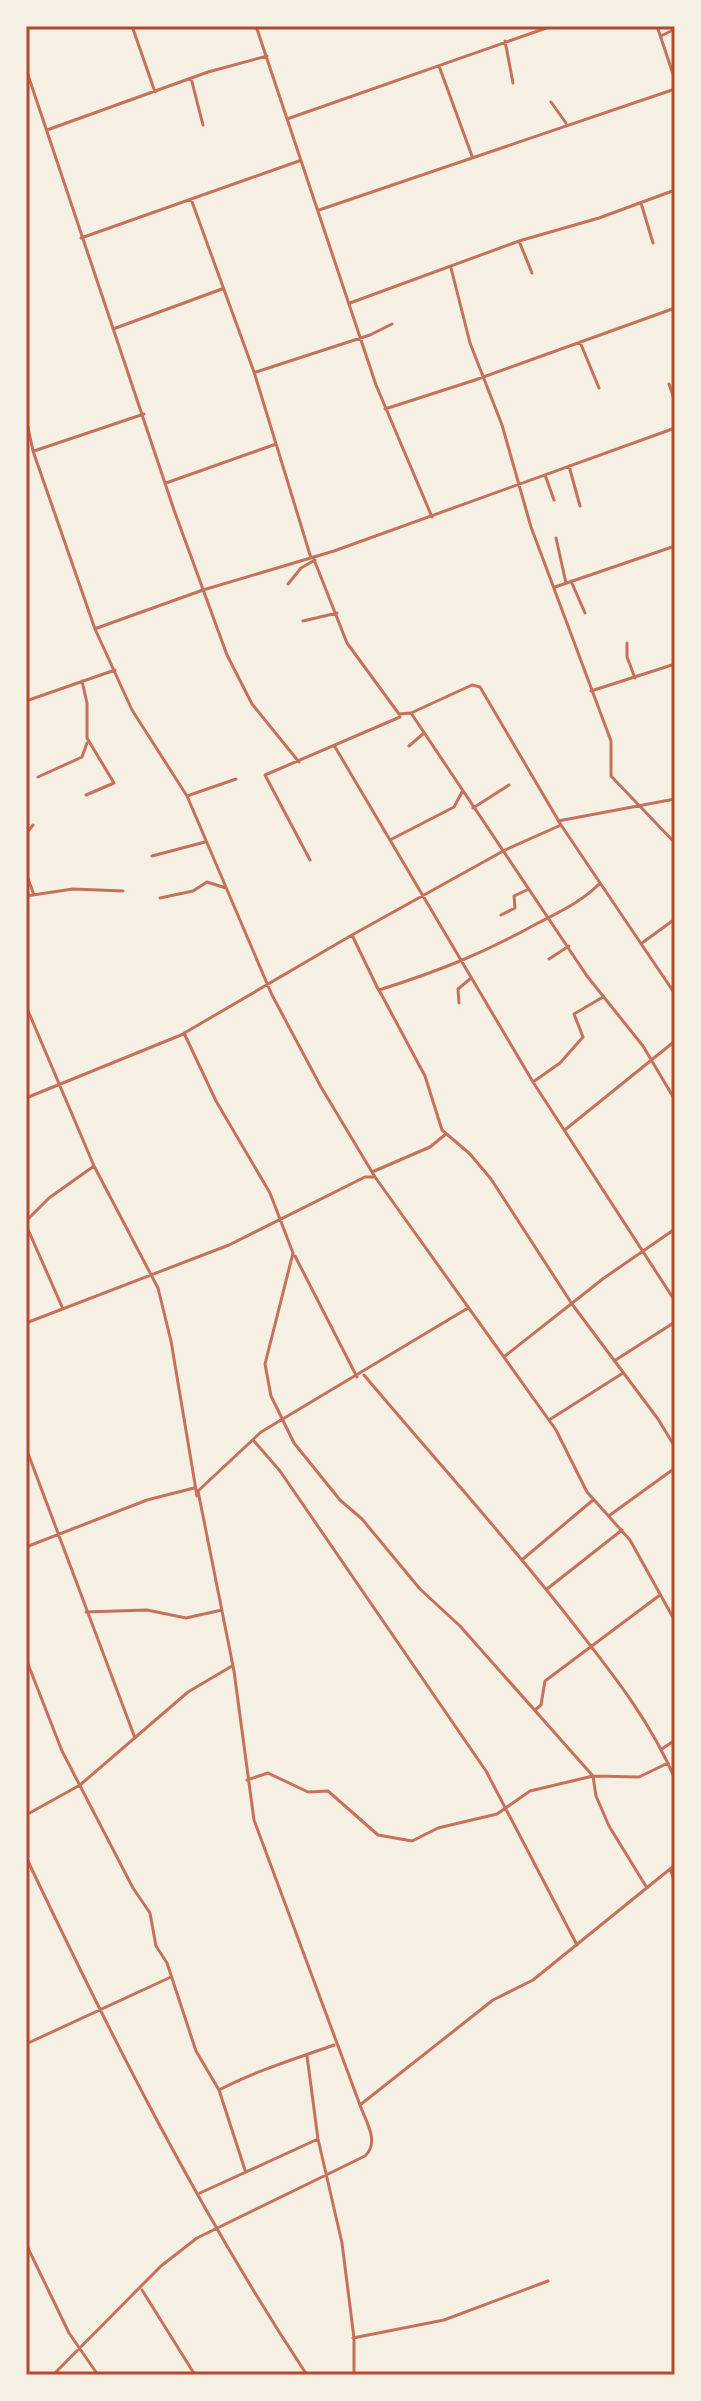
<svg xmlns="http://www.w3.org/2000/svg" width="701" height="2401" font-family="Rubik,sans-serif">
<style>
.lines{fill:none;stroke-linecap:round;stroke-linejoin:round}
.minor{stroke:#c5725c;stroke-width:3}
.neatline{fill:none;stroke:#b5482f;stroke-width:3}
</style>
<rect width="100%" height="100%" fill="#f6efe4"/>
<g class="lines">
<path class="minor" d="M132,26L155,92
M256,26L376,385L432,517
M657,26L675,80
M661,36L675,29
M505,41L513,83
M439,66L472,156
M26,69L174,510L227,655L252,704L299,762
M191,78L203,125
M551,102L566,123
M287,119L552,26
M47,130L208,72L267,56
M191,199L254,372L311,558
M641,203L653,243
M319,210L675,89
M81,238L299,161
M519,241L532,273
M451,268L470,343L502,425L531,527L611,741V776L675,843
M350,303L519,241L599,218L675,190
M113,329L222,289
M580,342L599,388
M256,372L370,335L392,324
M669,384L675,401
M385,409L475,380L675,308
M26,418L33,451L95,629L132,710L187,796L272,995L321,1087L375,1177L556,1430L587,1492L630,1540L675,1621
M34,451L144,414
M569,466L580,506
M545,475L554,500
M166,483L276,444
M556,538L566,583
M313,557L347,643L399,714L411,713L472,685L480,687L561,825L675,994
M571,581L585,613
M288,584L301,568L315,560
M555,587L675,546
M303,621L337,613
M97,628L203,590L334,551L675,428
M627,643V657L635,678
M82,681L87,703V738L114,783L86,795
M591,691L675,664
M26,701L115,670
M411,713L587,976L643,1046L675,1100
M409,746L424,733
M335,747L533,1082L675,1301
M38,777L82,757L87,743
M187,796L236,779
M473,808L509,785
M558,821L675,799
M26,834L33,825
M392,839L454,807L462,792
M152,856L205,842
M310,860L265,775L400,717
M26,873L34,895
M600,883C583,901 559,912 538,923C482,954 439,971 379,990L425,1076L442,1130L470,1154L491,1179L572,1304L658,1419L675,1447
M26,896L73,889L123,891
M160,898L193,891L207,882L226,888
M501,915L515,908L514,896L529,889
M352,935L378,989
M642,943L675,919
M549,959L569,946
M459,1003L458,989L470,979
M26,1006L94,1166L158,1288L171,1341L197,1496
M184,1033L216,1101L270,1193L293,1253L265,1364L271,1396L294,1443L340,1500L362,1519L420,1589L460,1626L593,1776L596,1796L609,1826L647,1888
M533,1082L560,1063L583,1037L574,1014L603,997
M26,1098L181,1035L352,935L505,850L561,825
M566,1129L675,1041
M372,1172L430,1147L446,1134
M26,1221L49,1198L94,1166
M26,1225L63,1309
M295,1256L357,1377
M26,1323L229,1245L365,1177H375
M505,1356L604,1278L675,1229
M614,1361L675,1322
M364,1375C433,1457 506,1537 572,1622C611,1672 650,1720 675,1779
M549,1420L623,1373
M254,1441L280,1471L486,1771L577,1945
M26,1448L135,1738
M610,1515L675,1468
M26,1547L147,1500L194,1488
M523,1559L593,1500
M547,1589L622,1530
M86,1612L147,1610L186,1618L222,1610
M26,1659L62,1751L133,1888L150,1913L156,1946L167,1963L196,2051L219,2090L245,2170
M535,1710L541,1705L545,1681L660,1595
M662,1749L675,1740
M247,1780L268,1773L308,1792L328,1791L378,1835L412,1841L438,1828L497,1814L530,1791L593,1776L639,1777L668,1763
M26,1815L80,1785L188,1692L232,1666
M26,1857C111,2036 198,2210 307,2375
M671,1870L675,1885
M26,2044L171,1977
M307,2056L318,2139L342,2243L354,2338V2375
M219,2090C255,2071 295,2059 334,2045
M360,2105L493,2000L533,1980L675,1865
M200,2193L318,2139
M26,2244L69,2333L98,2375
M142,2290L195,2375
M353,2338L444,2320L548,2281
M53,2375L161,2266L197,2238L365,2156C380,2142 366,2122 360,2105L254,1820L234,1671L198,1491L261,1432L468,1308"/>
</g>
<rect width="701" height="2401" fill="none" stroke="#f6efe4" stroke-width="56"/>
<rect x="28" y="28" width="645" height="2345" class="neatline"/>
</svg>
